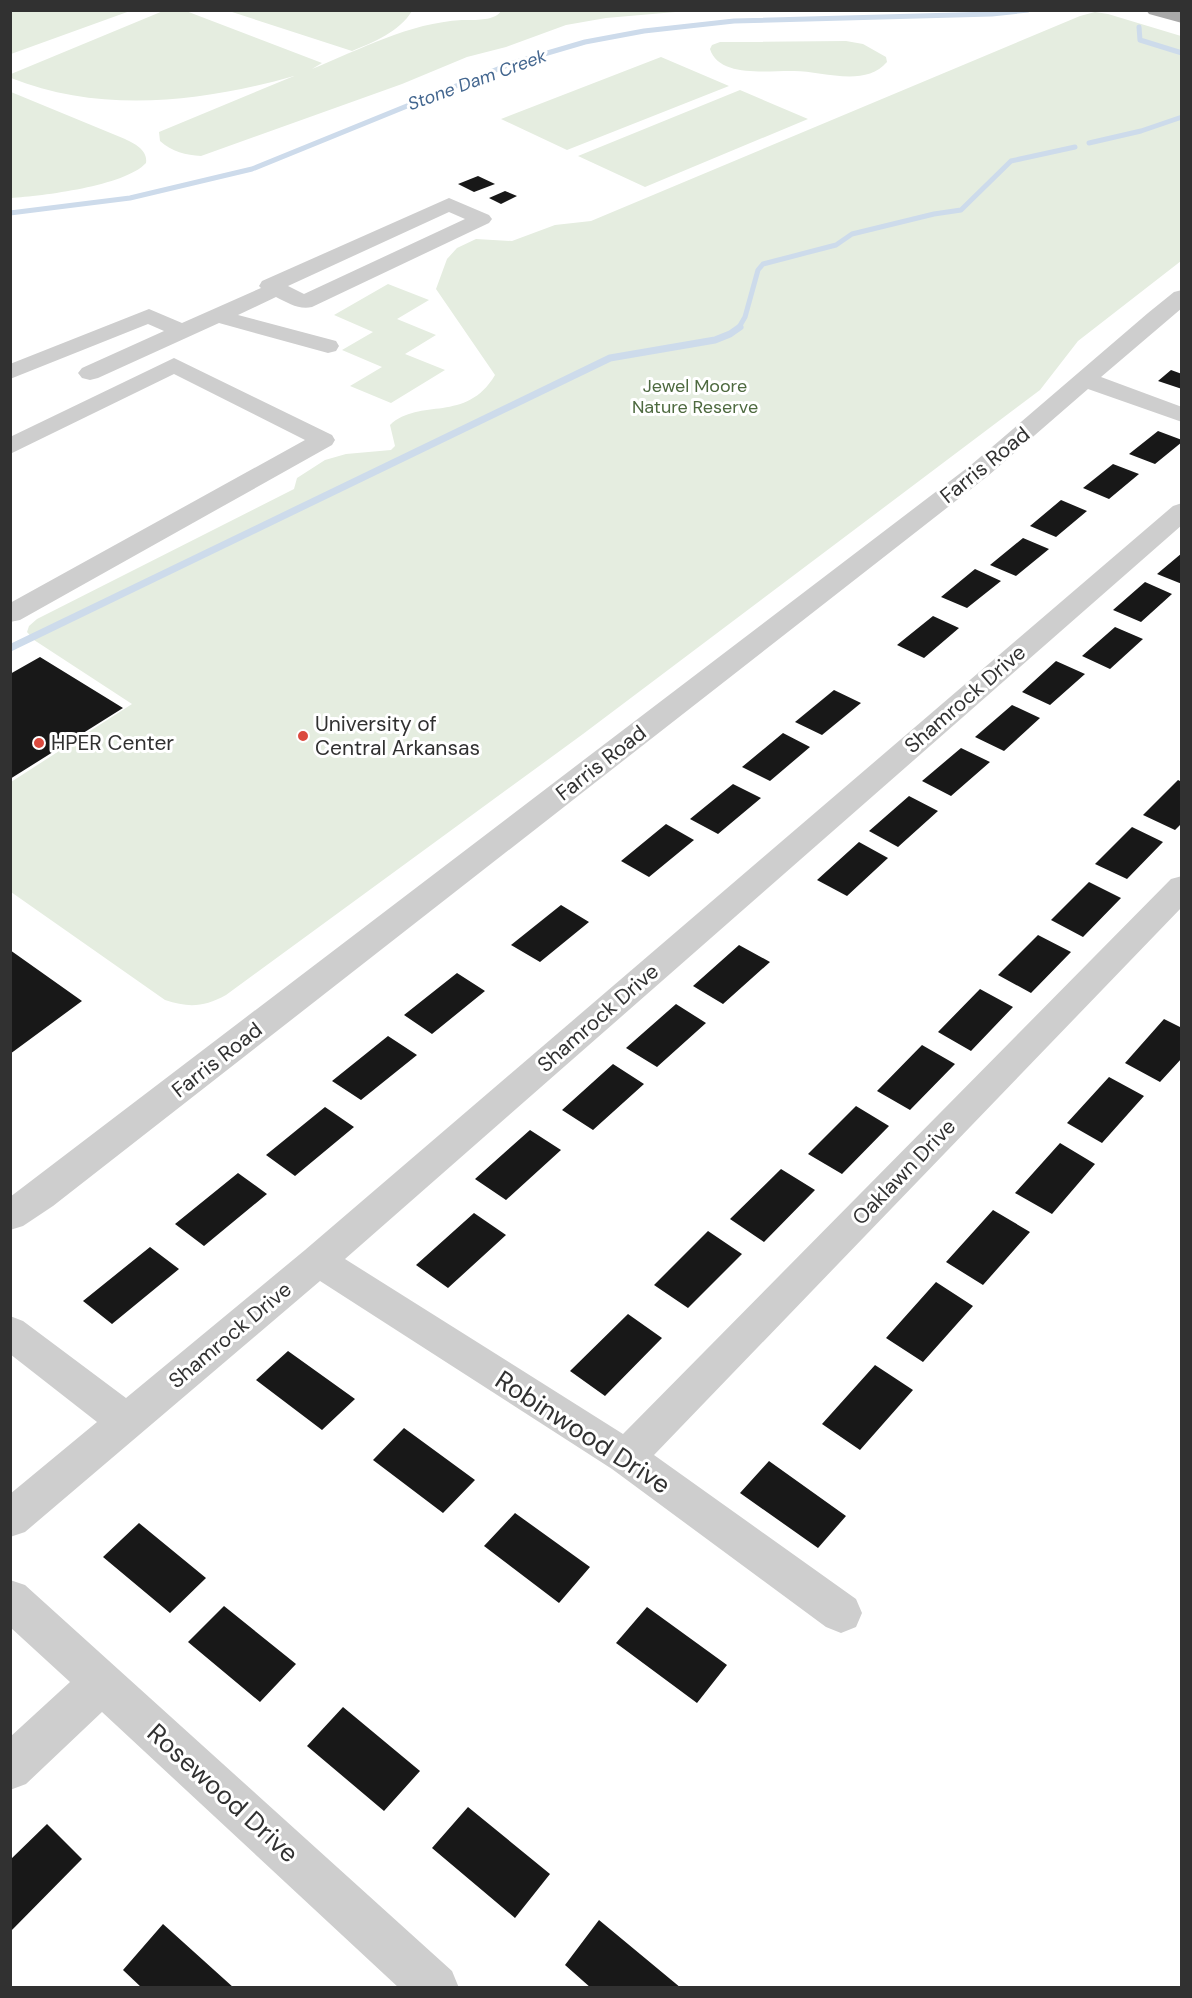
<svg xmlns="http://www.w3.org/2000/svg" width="1192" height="1998" font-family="'DM Sans',sans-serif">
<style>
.green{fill:#e5ede0}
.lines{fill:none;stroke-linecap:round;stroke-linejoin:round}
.stream-far1{stroke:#cddbeb;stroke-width:5}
.stream{stroke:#cddbeb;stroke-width:7}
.building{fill:#181818}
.minor{fill:#cecece;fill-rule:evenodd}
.major{fill:#a9a9a9;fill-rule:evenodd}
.poi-dot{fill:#db4a3f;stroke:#fff;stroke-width:2}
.labels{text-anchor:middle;stroke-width:6;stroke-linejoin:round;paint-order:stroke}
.far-water-label{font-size:18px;font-style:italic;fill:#43668f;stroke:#fff}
.far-park-label{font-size:18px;fill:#4e6a40;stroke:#fff}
.street-label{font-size:21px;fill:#313131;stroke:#fff}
.poi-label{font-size:21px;fill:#313131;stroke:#fff;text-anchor:start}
.near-street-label{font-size:26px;fill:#313131;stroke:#fff}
</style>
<rect width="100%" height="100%" fill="#fff"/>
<path class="green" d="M11,10H130V11L11,54Z
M163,11H186L322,63L312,69C361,49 409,23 462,20C474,20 495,21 501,11H687L606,18L566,25L506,47L467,57L402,84L201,156C186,155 172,152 160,141L159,132L294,76C203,102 101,114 11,78V74Z
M229,11H412C399,32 374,42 352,51Z
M1095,12L1108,14L1181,36V261L1078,341L1040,390L583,734L226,995C204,1007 189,1008 165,1000L11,892V782L132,704L34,640L27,632L29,626L37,619L294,489L297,478L325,460L346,454L391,450L395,446L390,425C420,397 466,424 495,375L436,289L447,259L457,248L476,239L512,241L555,225L591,221L1080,16Z
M846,41L863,44L886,57L887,62C865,88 822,71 794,71C772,70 719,79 710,49L712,45L720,42Z
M661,57L729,86L567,150L501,119Z
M740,90L808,119L645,187L578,156Z
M11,92L125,139C135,144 148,150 146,163C125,186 42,196 11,198Z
M388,284L429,300L397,319L436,335L405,354L445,370L391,403L350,386L382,367L342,350L373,332L334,315Z"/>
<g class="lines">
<path class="stream-far1" d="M1139,27L1140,40L1182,53
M1089,143L1141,131L1182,117
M10,213L130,198L252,169L510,64L585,42L644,31L734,21L992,14L1028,10
M738,329L745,317L758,270L763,264L836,245L852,234L934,214L961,210L1011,161L1075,147"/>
<path class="stream" d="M10,648L610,358L715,340L730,334L740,327"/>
</g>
<path class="building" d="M478,176L495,184L474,192L458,184Z
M505,191L517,196L501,204L489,198Z
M1171,370L1182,374V389L1158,381Z
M1158,431L1182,440V442L1155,464L1129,454Z
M1113,464L1139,474L1109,499L1083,488Z
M1061,500L1087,511L1056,537L1030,526Z
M1023,538L1049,549L1016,576L990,565Z
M1182,553V584L1157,574Z
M975,569L1001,581L967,608L941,597Z
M1145,582L1172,594L1141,622L1113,610Z
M933,616L959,628L924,658L897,645Z
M1115,627L1143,639L1110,669L1082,656Z
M40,657L123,708L10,779V674Z
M1056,661L1085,674L1050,705L1022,692Z
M834,690L861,703L822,735L795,722Z
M1012,705L1040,718L1004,751L975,737Z
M783,733L810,747L770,781L742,767Z
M961,748L990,762L951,796L922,781Z
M1178,780L1182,782V823L1175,830L1143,815Z
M733,784L761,798L718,834L690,819Z
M909,796L938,811L898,847L869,831Z
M666,824L694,840L649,877L621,861Z
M1132,827L1163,842L1127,879L1095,864Z
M859,842L888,858L847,896L817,880Z
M1089,882L1121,898L1083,937L1051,920Z
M561,905L589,922L540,962L511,945Z
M1038,935L1071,952L1031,993L998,975Z
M739,945L770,962L723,1004L693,986Z
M10,950L82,1001L10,1054Z
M457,973L485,991L432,1034L404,1015Z
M980,989L1013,1007L971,1051L938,1032Z
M676,1004L706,1023L657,1067L626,1048Z
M1164,1019L1182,1028V1058L1160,1082L1125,1063Z
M388,1036L417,1055L361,1100L332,1081Z
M922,1045L955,1064L910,1110L877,1091Z
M613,1064L644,1084L593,1130L562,1110Z
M1109,1077L1144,1096L1102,1143L1067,1123Z
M856,1106L889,1126L842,1174L808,1154Z
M325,1107L354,1127L295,1176L266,1155Z
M530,1130L561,1150L506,1200L475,1179Z
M1060,1143L1095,1164L1052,1214L1015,1193Z
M781,1169L815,1190L764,1242L730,1219Z
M238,1173L267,1194L204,1246L175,1224Z
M993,1210L1030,1232L983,1285L946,1262Z
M474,1213L506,1235L448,1288L416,1265Z
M708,1231L742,1254L688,1308L654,1285Z
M150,1247L179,1269L112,1324L83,1301Z
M936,1282L973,1306L923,1362L886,1338Z
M628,1314L662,1338L605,1396L570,1371Z
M288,1351L355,1399L322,1430L256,1380Z
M875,1365L913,1390L860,1450L822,1424Z
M404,1428L475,1480L443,1513L373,1460Z
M769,1461L846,1516L818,1548L740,1493Z
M515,1513L590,1567L559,1603L484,1546Z
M139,1523L206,1578L170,1613L103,1557Z
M224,1606L296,1664L260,1702L188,1642Z
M647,1607L727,1665L697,1703L616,1643Z
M343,1707L420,1771L384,1811L307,1746Z
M468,1807L550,1874L515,1918L432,1848Z
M47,1824L82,1859L10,1932V1860Z
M599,1920L681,1988H591L565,1965Z
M163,1924L234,1988H142L123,1970Z"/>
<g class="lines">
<path class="minor" d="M449,198L489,215L492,219L489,223L312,307C299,310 288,303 276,297L238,315L336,341L339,346L336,351L328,353L219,323L98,378L90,380L82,378L78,373L82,368L164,331L148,324L10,379V364L149,309L182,323L261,288L259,286L262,281ZM449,212L465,219L304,294L288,286Z
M1182,290V308L1101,377L1182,407V422L1088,389L989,475L53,1206L23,1226L10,1230V1197L971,465L1148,313L1174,292Z
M174,358L332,435L335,440L332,445L20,620L10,622V603L305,440L174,374L10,454V437Z
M1182,503V525L345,1259L623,1434L1171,879L1182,876V907L654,1455L856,1599L862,1613L856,1627L841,1633L826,1627L612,1469L320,1281L25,1532L10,1537V1494L97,1422L10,1354V1316L23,1321L126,1398L305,1250L1173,506Z
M10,1580L25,1585L452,1971L459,1988H399L102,1712L26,1784L10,1790V1737L70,1682L10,1627Z"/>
<path class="major" d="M1146,10L1182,12V23L1149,14Z"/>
</g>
<g class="poi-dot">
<circle cx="303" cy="736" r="6"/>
<circle cx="39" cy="743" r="6"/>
</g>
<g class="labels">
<g class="far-water-label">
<text transform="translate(477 80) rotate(-20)" y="6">Stone Dam Creek</text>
</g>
<g class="far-park-label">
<text x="695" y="392">Jewel Moore<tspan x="695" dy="21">Nature Reserve</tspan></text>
</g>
<g class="street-label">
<text transform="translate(985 465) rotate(-39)" y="7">Farris Road</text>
<text transform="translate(965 699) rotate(-41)" y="7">Shamrock Drive</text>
<text transform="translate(601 763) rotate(-38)" y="7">Farris Road</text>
<text transform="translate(598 1018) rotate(-41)" y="7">Shamrock Drive</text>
<text transform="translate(217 1060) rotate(-38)" y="7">Farris Road</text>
<text transform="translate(904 1172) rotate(-46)" y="7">Oaklawn Drive</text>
<text transform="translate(230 1335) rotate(-40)" y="7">Shamrock Drive</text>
</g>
<g class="poi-label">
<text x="315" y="731">University of<tspan x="315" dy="24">Central Arkansas</tspan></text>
<text x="51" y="750">HPER Center</text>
</g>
<g class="near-street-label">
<text transform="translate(583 1432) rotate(33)" y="9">Robinwood Drive</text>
<text transform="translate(223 1793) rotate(42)" y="9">Rosewood Drive</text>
</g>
</g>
<rect width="1192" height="1998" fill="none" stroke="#313131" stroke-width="24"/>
</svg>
